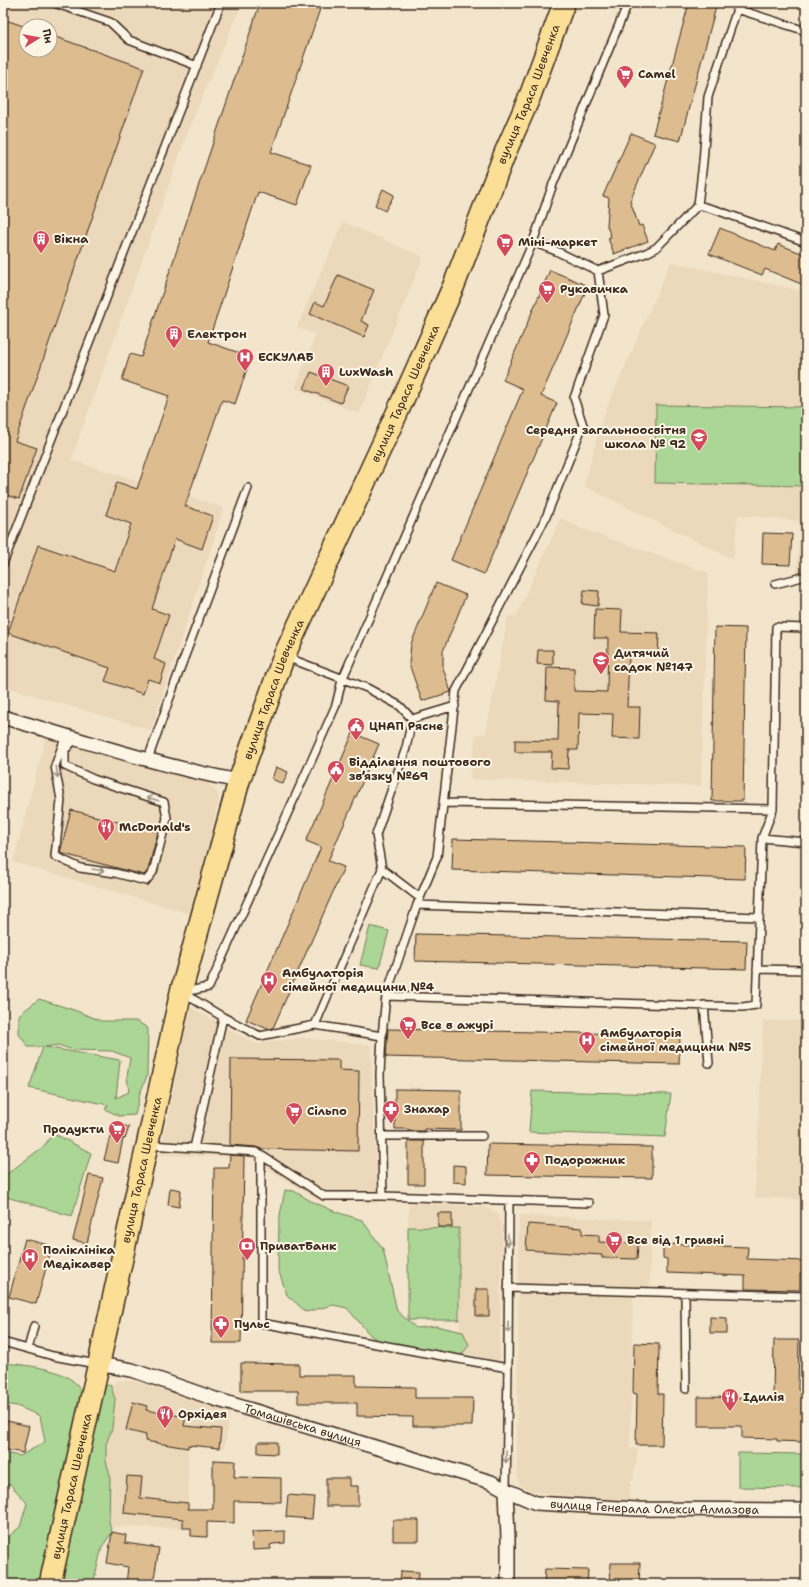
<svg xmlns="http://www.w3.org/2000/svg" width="809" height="1587" font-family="'Shantell Sans',sans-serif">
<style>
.built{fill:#ecd8ba;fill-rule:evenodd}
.green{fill:#abd695;stroke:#73805a;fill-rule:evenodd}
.building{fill:#ddbd90;stroke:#3b2a1e}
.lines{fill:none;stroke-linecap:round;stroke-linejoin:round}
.lane-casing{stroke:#3b2a1e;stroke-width:10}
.street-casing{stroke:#3b2a1e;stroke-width:16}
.primary-casing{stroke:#3b2a1e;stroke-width:24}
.lane{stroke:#fcf5e5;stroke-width:7}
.street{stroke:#fcf5e5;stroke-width:13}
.primary{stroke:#fbdf96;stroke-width:21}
.oneway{stroke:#9c9082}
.labels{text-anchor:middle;stroke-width:4;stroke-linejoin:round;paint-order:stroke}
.poi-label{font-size:12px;font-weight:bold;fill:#3b2a1e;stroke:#fcf5e5;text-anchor:start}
.street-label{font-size:12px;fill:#3b2a1e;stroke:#fcf5e5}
</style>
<rect width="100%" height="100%" fill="#f3e4cc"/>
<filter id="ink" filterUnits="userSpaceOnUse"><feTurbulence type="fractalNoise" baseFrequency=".025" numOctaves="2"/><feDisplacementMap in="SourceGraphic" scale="8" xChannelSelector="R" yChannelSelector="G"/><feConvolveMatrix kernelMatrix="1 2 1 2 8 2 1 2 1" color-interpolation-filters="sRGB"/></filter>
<g filter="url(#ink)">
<path class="built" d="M3,3H242L191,123L71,460L224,508L151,730L3,686ZM26,26H50V50H26Z
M343,222L423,257L359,414L295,388L316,335L297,327Z
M671,262L806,292V577L797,572L800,521L738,515L733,559L584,486L602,419Z
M561,518L580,528L708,573L701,786L470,779L476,734H486L508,616H516Z
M47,734L206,782L216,790L219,799L191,914L13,862Z
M190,1007L255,1044L302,1038L370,1045L378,1203L317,1199L250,1157L160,1155Z
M806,1020V1200L755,1197L763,1021Z
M409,1203L485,1207L497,1213L502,1225L499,1361L460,1352L459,1229L408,1227Z
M519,1215L651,1221L649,1296L633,1292L630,1448L638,1449L633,1481H630L629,1501L533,1492L520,1485L517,1473Z
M117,1381H134L231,1409L224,1448L188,1444V1528L83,1526L108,1388Z"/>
<path class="green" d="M656,405L806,407V486L655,483Z
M370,926L389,931L379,968L360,965Z
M39,999L74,1010L101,1021H136L148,1028L147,1076L140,1093L135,1115L119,1116L105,1109L108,1105L29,1088L43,1047H28L19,1034V1015ZM58,1045L73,1050L112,1051L130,1058L127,1077L129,1092L116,1098L120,1060L45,1047Z
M532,1091L671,1094L665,1137L529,1132Z
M53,1133L91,1153L72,1216L3,1196V1177L44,1146Z
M285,1190L294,1191L309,1200L336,1212L362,1220L383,1249L397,1311L416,1328L436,1326L463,1332L469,1345L460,1357L398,1343L387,1345L371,1336L347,1308L333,1305L306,1312L287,1295L278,1269L279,1220Z
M408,1227L459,1228V1320H408Z
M3,1363C25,1365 55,1367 73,1381C79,1385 84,1395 88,1401L43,1584H3V1541L20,1527L27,1503L10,1484L3,1486V1453L20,1456L45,1442L40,1416L17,1406L3,1404Z
M110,1384L115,1399L112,1429L106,1444V1461L110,1475L109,1522L112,1532L102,1547L93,1584H61L72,1523L80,1500L78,1475L98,1391Z
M738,1453L806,1454V1488L738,1487Z"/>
<path class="building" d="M260,3H302L320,9L271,152L311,165L297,205L258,192L208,342L251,357L235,404L222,400L185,506L213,516L202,549L175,539L152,609L169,615L154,659L166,664L160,683L148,679L143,694L105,681L110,668L8,633L38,545L115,571L131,524L106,515L117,482L137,489L169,396L122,380L130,354L141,357Z
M689,3H717L680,141L653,134Z
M3,19L26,27V50H50V35L144,68L15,441L37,448L19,499L3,494Z
M631,133L655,143L630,201L639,226L642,225L648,241L614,254L608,238L611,237L607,226L609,198L603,196Z
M383,189L394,195L385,211L375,205Z
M720,228L775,251L778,244L806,255V286L765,269L762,275L709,254Z
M550,270L588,286L541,396L557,403L484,574L451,560L523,389L503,380Z
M338,275L374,290L361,321L369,325L364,337L310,314L315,302L324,306Z
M311,372L348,386L341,403L304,389Z
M763,533L792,534L790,565L762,564Z
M436,583L466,595L443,651V668L451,692L422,701L409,664L411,644Z
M584,590L599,591L598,606L582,604Z
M595,609L622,610L621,632L659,633L658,655H629L627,707H640L639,739L612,738L613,714L579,713L578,750H569L568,769L551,768L552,752H515V740L558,741L559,701L546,700L547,667L574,668V691L607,692L608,638H594Z
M715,627L746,628L743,801H712Z
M538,650H553V665L537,664Z
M353,733L379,744L328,861L344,867L273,1028L268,1029L246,1020L321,847L306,841Z
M276,767L288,772L283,784L272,779Z
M71,810L158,832L148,870L144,875L60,853Z
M453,839L746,847L745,879L452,870Z
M416,934L747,941L746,969L415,961Z
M388,1029L680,1035L679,1064L386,1057Z
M231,1059L339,1060V1070L359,1071L358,1151L261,1149L256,1147L230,1145Z
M395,1089L461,1090V1130L424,1129V1131H408V1129H395Z
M118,1124L129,1127L125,1139L114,1136Z
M110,1136L123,1139L118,1163L104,1160Z
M408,1141H424V1184H408Z
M488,1144L652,1147V1178L487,1175Z
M230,1155L244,1156L241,1343H212L214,1168H229Z
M453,1165L466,1166V1183L453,1182Z
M89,1175L103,1178L87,1243L73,1240Z
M170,1188L181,1190L179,1207L168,1205Z
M438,1213H452V1227H438Z
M528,1224L582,1228V1234L599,1235V1242L638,1244L637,1259L602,1258V1255L526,1250Z
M25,1239L52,1246L36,1304L9,1297Z
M663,1244L748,1247L747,1259L806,1261V1274H800V1290L745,1289V1276L667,1273V1259L663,1258Z
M476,1289H489V1316H476Z
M710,1317L727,1318V1333H710Z
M774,1340H799L798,1390H804L803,1442L777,1441V1439L742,1438V1426H698V1397L773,1398Z
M634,1343L659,1344L658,1394H663L662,1445H636L637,1394L633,1393Z
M241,1363L299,1364V1375H356V1386L415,1387V1398H473L472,1426H413V1417L357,1416V1403H298V1391H241Z
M133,1402L147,1406L146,1410L186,1417L184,1426L221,1429L219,1448L188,1445V1448L145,1441L146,1435L126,1430Z
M3,1420L29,1426L23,1453L3,1449Z
M258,1442H277V1454L258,1453Z
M213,1460L235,1461L234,1477L281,1478V1502L234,1501V1523L207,1522V1537L191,1536V1528H183V1519L124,1513L127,1476L142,1477L140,1498L188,1503V1509H213Z
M326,1478H349V1486H358V1506H326Z
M288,1495L314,1497L312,1519L286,1517Z
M393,1520H419V1541H393Z
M285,1531V1543L273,1544L270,1545L271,1549L253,1550L252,1532Z
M112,1532L126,1535L125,1543L159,1548L153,1584H126L128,1567L107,1563Z
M611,1563H640L639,1584H610Z
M545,1569L588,1570L587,1584H544Z
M401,1571L419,1572L418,1584H400Z"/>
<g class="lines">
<defs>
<path id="lane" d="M54,3L110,22L129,40L197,66
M737,9L806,31
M698,205L716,210L806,242
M533,242L556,251L598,271
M3,564L221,3
M775,584L806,576
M286,657L367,688L400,706L412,719L406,748L376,835L382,869L315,1025
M412,719L455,706
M66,735L55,766L61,800L55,856L80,868L115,873L146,881L153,872L167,818L164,802L93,779L65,766V750L76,738
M148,759L180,669L248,488
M443,803L773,809L776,627L806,628
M762,838L806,842
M382,869L420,898
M417,905L759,917
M757,969L806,970
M183,992L209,987L309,766L336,705L342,680L533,242L553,184L628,3
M183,993L223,1017L260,1036L315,1025L382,1036
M386,996L743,1007L756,1005L762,838L773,809
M704,1005L709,1063
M383,1136H482
M150,1145L256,1152L324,1196H383
M194,1148L223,1017
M261,1155V1323L508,1368
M589,1203L383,1196L380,1074L382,1036L386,996L417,905L437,857L456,691L546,517L583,425L574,398L604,315L598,271L646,253L656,248L698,205L703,162L708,97L739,3
M508,1288L806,1296
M685,1293L686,1389
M3,1342L53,1356L96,1364
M28,1349L34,1326
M506,1490L508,1368L509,1201"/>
<g id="street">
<path d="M3,717C81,740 159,766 239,781"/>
<path id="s1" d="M98,1364L132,1370L215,1399L491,1482L506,1490L536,1503L637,1509L806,1510"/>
<path d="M506,1490L508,1538V1584"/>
</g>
<g id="primary">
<path id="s2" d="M50,1584L181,992L239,781L284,656L397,413L454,285L505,153L530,96L564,3"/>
</g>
</defs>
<use href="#lane" class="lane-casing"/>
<use href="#street" class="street-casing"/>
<use href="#primary" class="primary-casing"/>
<use href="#lane" class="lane"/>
<use href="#street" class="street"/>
<use href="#primary" class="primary"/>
</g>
<defs><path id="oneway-shaft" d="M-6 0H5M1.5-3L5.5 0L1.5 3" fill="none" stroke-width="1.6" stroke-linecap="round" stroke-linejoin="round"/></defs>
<g class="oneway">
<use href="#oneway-shaft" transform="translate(57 772) rotate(83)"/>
<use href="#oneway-shaft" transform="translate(153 799) rotate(-162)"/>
<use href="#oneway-shaft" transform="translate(98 870) rotate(9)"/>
<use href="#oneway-shaft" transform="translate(508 1240) rotate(90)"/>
<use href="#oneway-shaft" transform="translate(508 1327) rotate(90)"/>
<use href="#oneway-shaft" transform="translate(506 1457) rotate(91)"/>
</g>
</g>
<defs>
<symbol id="supermarket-pin" viewBox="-11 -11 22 30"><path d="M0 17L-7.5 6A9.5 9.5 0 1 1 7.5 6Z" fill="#d1495b" stroke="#fcf5e5"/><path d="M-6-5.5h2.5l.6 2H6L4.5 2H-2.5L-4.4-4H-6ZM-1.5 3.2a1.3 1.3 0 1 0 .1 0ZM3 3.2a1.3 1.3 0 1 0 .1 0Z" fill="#fff"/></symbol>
<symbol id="building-pin" viewBox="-11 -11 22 30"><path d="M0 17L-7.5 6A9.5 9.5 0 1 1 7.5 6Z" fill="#d1495b" stroke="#fcf5e5"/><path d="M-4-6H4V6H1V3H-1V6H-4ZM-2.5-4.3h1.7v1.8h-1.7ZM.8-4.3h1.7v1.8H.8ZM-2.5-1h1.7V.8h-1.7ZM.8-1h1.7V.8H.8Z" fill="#fff"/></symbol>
<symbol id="hospital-pin" viewBox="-11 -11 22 30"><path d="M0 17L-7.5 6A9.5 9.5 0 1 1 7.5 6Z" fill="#d1495b" stroke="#fcf5e5"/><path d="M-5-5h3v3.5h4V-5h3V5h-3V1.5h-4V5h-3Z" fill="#fff"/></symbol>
<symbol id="school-pin" viewBox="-11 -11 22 30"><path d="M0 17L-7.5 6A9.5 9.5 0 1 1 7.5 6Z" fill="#d1495b" stroke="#fcf5e5"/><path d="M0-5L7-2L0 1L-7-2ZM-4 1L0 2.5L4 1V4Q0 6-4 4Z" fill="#fff"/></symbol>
<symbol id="civic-pin" viewBox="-11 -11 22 30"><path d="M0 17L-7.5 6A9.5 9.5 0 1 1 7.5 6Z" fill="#d1495b" stroke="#fcf5e5"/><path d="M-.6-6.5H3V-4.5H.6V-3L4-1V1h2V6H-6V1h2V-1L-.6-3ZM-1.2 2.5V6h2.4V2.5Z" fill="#fff"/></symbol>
<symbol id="restaurant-pin" viewBox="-11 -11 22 30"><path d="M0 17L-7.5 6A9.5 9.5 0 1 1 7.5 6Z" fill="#d1495b" stroke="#fcf5e5"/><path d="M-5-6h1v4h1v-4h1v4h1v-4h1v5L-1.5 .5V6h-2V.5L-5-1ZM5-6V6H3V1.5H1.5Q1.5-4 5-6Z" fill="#fff"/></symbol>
<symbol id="pharmacy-pin" viewBox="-11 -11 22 30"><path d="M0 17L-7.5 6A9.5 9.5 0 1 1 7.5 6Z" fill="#d1495b" stroke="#fcf5e5"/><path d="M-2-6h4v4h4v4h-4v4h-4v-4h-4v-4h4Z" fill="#fff"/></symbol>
<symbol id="bank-pin" viewBox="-11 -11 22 30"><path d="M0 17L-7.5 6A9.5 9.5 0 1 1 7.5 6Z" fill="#d1495b" stroke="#fcf5e5"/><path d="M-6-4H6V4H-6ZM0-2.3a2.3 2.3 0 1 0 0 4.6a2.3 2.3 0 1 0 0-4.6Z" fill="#fff"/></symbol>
</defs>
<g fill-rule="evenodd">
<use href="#supermarket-pin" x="615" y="64" width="20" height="27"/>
<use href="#building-pin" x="31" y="229" width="20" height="27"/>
<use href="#supermarket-pin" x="495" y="232" width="20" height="27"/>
<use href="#supermarket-pin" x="537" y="279" width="20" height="27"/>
<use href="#building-pin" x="164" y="324" width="20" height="27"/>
<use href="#hospital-pin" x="235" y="347" width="20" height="27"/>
<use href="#building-pin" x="316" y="362" width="20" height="27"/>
<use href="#school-pin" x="689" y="427" width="20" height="27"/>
<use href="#school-pin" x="591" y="650" width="20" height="27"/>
<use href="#civic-pin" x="346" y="716" width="20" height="27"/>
<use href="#civic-pin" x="326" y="759" width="20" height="27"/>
<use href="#restaurant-pin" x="96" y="817" width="20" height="27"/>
<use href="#hospital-pin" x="259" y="970" width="20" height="27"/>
<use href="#supermarket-pin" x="398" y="1015" width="20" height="27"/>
<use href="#hospital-pin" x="577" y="1030" width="20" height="27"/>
<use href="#pharmacy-pin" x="381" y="1099" width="20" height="27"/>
<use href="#supermarket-pin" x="284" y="1101" width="20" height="27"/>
<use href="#supermarket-pin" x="107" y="1119" width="20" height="27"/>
<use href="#pharmacy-pin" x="522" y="1150" width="20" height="27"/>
<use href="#supermarket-pin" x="604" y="1230" width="20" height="27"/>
<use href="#bank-pin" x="237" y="1236" width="20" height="27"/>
<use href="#hospital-pin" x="20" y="1247" width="20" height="27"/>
<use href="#pharmacy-pin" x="211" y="1314" width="20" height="27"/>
<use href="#restaurant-pin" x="720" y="1387" width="20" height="27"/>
<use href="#restaurant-pin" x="155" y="1404" width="20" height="27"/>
</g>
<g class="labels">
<g class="poi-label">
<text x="638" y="78">Camel</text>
<text x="54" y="243">Вікна</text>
<text x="518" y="246">Міні-маркет</text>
<text x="560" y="293">Рукавичка</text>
<text x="187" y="338">Електрон</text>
<text x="258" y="361">ЕСКУЛАБ</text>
<text x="339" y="376">LuxWash</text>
<text x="686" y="434" text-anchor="end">Середня загальноосвітня<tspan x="686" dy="14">школа № 92</tspan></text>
<text x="614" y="657">Дитячий<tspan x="614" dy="14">садок №147</tspan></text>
<text x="369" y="730">ЦНАП Рясне</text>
<text x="349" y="766">Відділення поштового<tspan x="349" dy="14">зв’язку №69</tspan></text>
<text x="119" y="831">McDonald's</text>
<text x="282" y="977">Амбулаторія<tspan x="282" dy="14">сімейної медицини №4</tspan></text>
<text x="421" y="1029">Все в ажурі</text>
<text x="600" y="1037">Амбулаторія<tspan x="600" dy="14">сімейної медицини №5</tspan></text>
<text x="404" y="1113">Знахар</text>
<text x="307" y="1115">Сільпо</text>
<text x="104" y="1133" text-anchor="end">Продукти</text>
<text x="545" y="1164">Подорожник</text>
<text x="627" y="1244">Все від 1 гривні</text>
<text x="260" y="1250">ПриватБанк</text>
<text x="43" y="1254">Поліклініка<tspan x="43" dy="14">Медікавер</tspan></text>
<text x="234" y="1328">Пульс</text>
<text x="743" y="1401">Ідилія</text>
<text x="178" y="1418">Орхідея</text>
</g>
<g class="street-label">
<text dy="4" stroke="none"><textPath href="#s2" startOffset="1571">вулиця Тараса Шевченка</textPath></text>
<text dy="4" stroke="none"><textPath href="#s2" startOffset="1247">вулиця Тараса Шевченка</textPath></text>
<text dy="4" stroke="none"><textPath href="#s2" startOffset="923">вулиця Тараса Шевченка</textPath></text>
<text dy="4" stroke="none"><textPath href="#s2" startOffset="424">вулиця Тараса Шевченка</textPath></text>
<text dy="4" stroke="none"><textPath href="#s1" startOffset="214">Томашівська вулиця</textPath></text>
<text dy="4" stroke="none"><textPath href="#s2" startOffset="100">вулиця Тараса Шевченка</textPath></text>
<text dy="4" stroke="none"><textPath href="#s1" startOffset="579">вулиця Генерала Олекси Алмазова</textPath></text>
</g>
</g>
<rect width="809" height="1587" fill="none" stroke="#fcf5e5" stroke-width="16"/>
<rect x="8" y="8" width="793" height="1571" fill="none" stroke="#3b2a1e" stroke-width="1.5" filter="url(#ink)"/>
<g transform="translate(38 38) rotate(79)"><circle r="19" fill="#fcf5e5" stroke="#afa495"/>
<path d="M0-3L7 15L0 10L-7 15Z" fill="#d1495b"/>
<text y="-6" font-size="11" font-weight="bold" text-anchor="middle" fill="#3b2a1e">Пн</text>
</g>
</svg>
